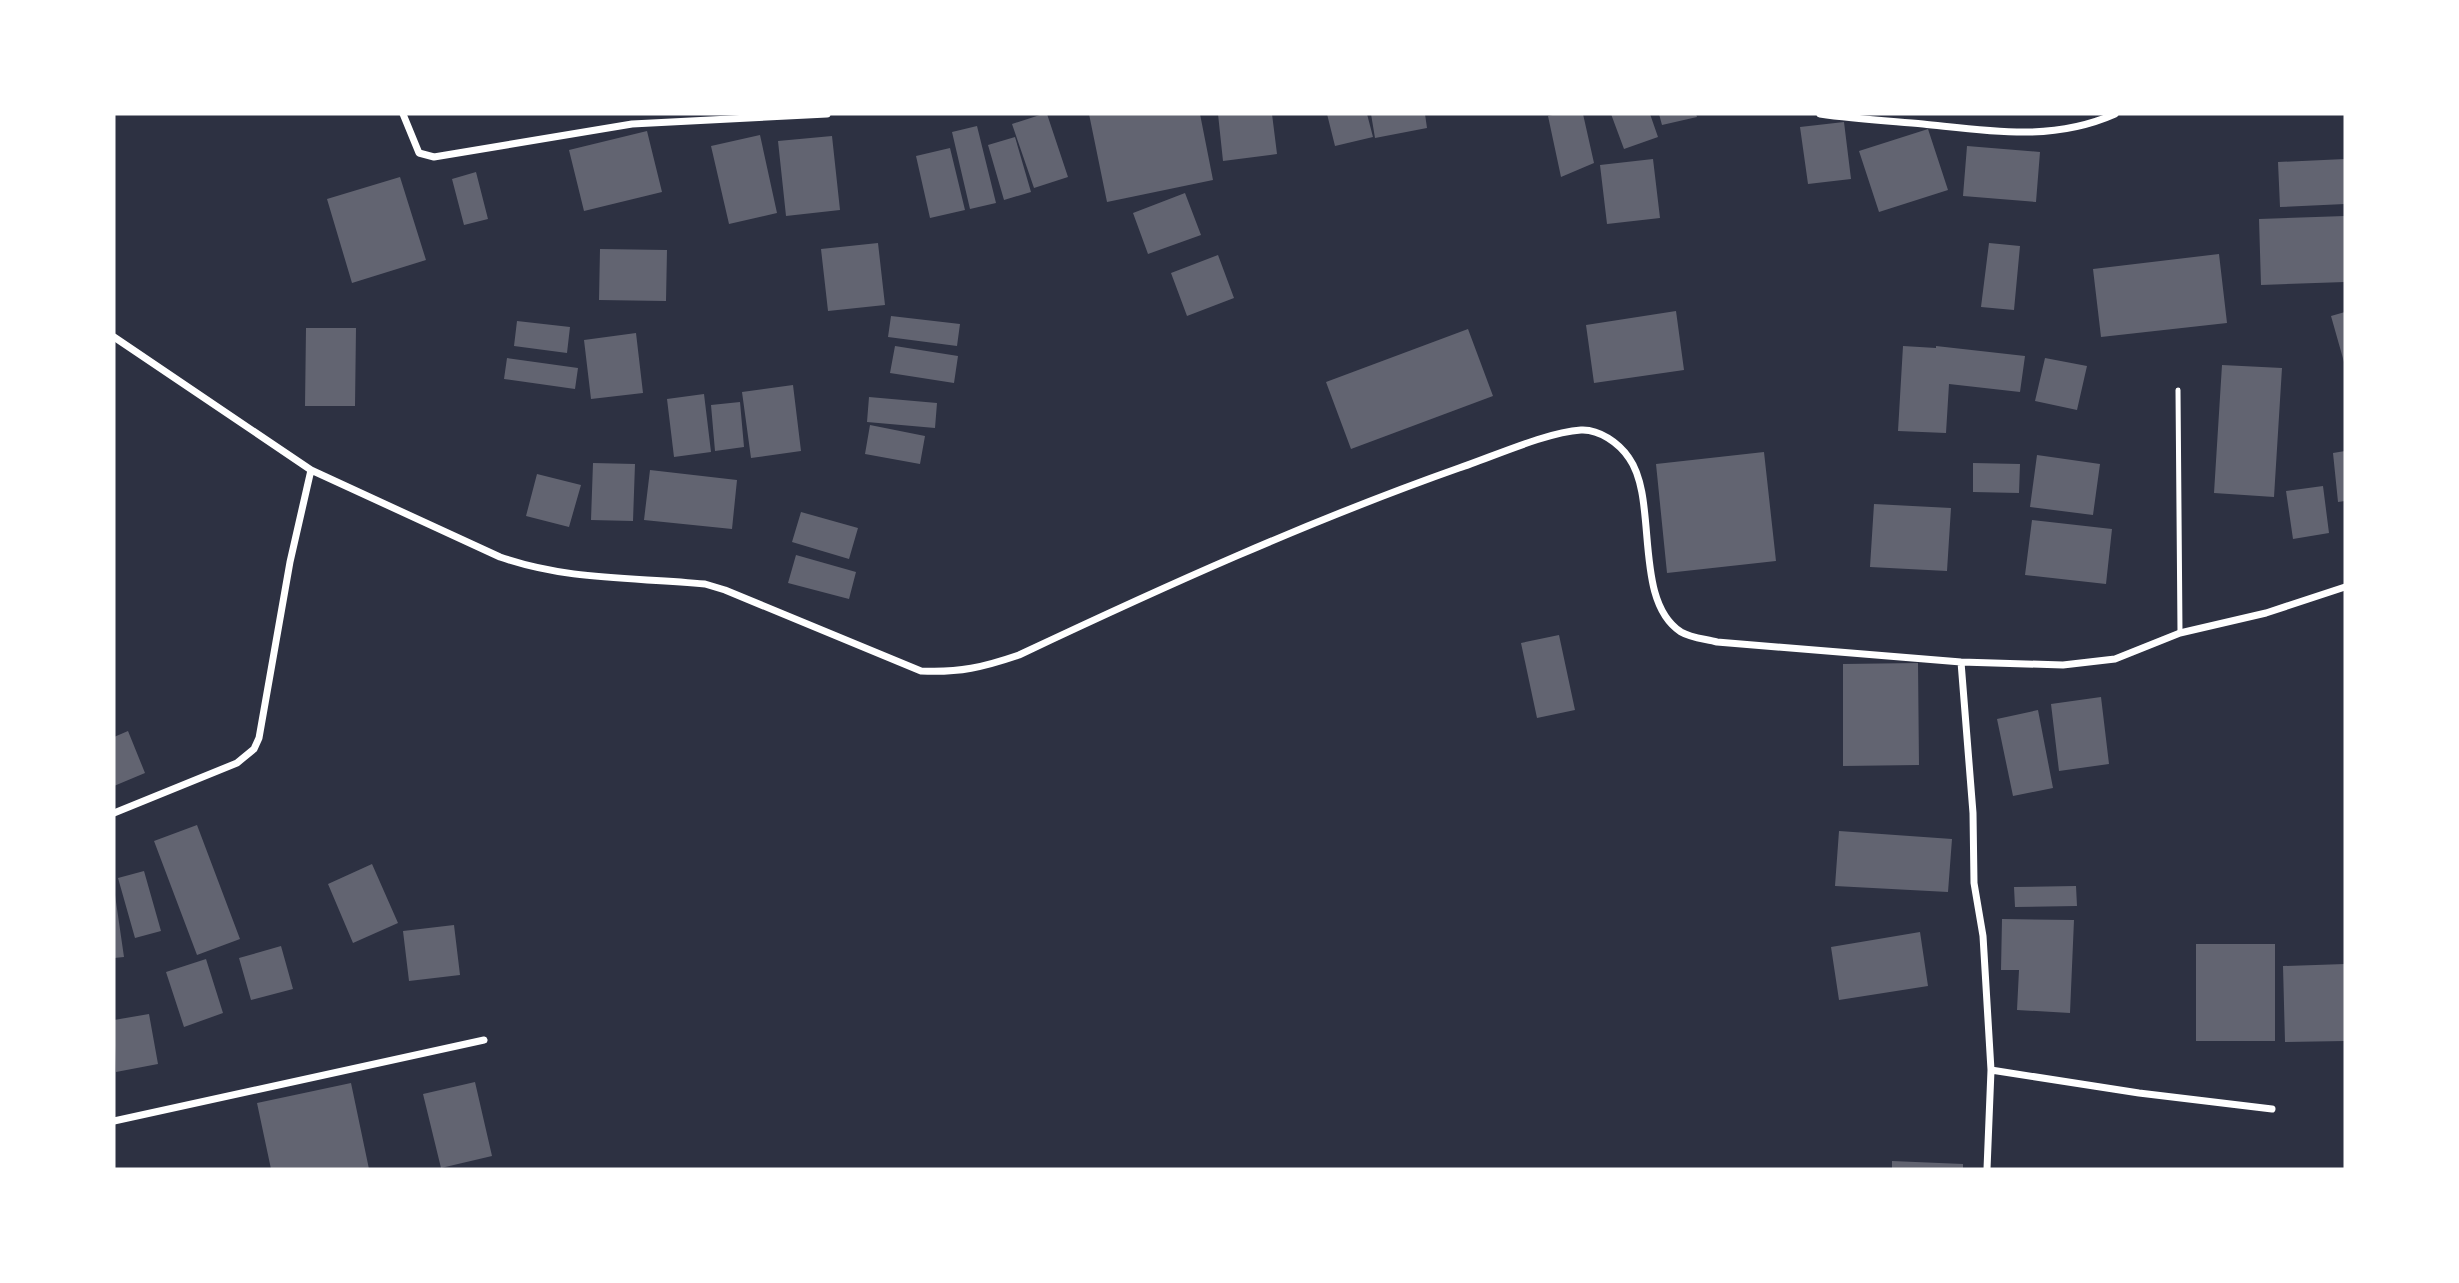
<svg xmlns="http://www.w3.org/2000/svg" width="2459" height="1283" font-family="'Work Sans',sans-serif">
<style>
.building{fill:#626471}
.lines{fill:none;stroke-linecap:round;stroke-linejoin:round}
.service{stroke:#fff;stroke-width:5}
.minor{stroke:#fff;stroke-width:7}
</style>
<rect width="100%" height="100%" fill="#2d3142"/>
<path class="building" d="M1043,114H1047L1068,177L1034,188L1012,124Z
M1089,114H1200L1213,180L1107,202Z
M1218,114H1272L1277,154L1223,161Z
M1327,114H1367L1373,137L1335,146Z
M1371,114H1425L1427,128L1375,138Z
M1557,114H1583L1594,163L1561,177L1548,116Z
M1611,114H1650L1658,137L1624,149Z
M1659,114H1696L1697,117L1662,125Z
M1844,122L1851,179L1808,184L1800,127Z
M977,126L996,203L970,209L952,132Z
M1928,129L1948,190L1879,212L1859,151Z
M647,131L662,192L584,211L569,150Z
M760,135L777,213L729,224L711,146Z
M832,136L840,210L786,216L778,141Z
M1015,137L1031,192L1004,200L988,145Z
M1967,146L2040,152L2036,202L1963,196Z
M950,148L965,210L930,218L916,156Z
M1653,159L1660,218L1607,224L1600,165Z
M2345,159V204L2280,207L2278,162Z
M476,172L488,219L464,225L452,179Z
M400,177L426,260L352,283L327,199Z
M1185,193L1201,235L1148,254L1133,213Z
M2345,216V282L2261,285L2259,219Z
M878,243L885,305L828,311L821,249Z
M1989,243L2020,246L2014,310L1981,307Z
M600,249L667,250L666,301L599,300Z
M2219,254L2227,323L2101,337L2093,269Z
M1218,255L1234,298L1187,316L1171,273Z
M1676,311L1684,370L1594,383L1586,325Z
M2345,312V362H2344L2331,316Z
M891,316L960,324L957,346L888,337Z
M517,321L570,327L567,353L514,346Z
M306,328H356L355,406H305Z
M1468,329L1493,396L1351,449L1326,382Z
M636,333L643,393L591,399L584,340Z
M895,346L958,356L954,383L890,373Z
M1903,346L1936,348V346L2025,356L2020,392L1949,384L1946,433L1898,431Z
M507,358L578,368L575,389L504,379Z
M2045,358L2087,366L2077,410L2035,401Z
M2222,365L2282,368L2274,497L2214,493Z
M793,385L801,451L751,458L742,392Z
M704,394L711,452L674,457L667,399Z
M869,397L937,403L935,428L867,422Z
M740,402L744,447L715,451L711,405Z
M870,425L925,436L920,464L865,454Z
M2345,451V501L2338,502L2333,453Z
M1764,452L1776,561L1667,573L1656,464Z
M2037,455L2100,464L2093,515L2030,507Z
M593,463L635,464L633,521L591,520Z
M1973,463L2020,464L2019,493L1973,492Z
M650,470L737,480L732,529L644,520Z
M537,474L581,485L569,527L526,516Z
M2323,486L2329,533L2293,539L2286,491Z
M1874,504L1951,508L1947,571L1870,567Z
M801,512L858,528L849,559L792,542Z
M2032,520L2112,529L2106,584L2025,575Z
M796,555L856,572L849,599L788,583Z
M1559,635L1575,710L1537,718L1521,643Z
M1918,663L1919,765L1843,766V664Z
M2101,697L2109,764L2059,771L2051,704Z
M2038,710L2053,788L2013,796L1997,719Z
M128,731L145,773L114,786V737Z
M197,825L240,939L197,955L154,841Z
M1839,831L1952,839L1948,892L1835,886Z
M372,864L398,923L353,943L328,884Z
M144,871L161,931L135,938L118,878Z
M2076,886L2077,906L2015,907L2014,887Z
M114,888L124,957L114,958Z
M2002,919L2074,920L2070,1013L2017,1010L2019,970H2001Z
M454,925L460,975L409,981L403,931Z
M1920,932L1928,986L1839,1000L1831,947Z
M2196,944H2275V1041H2196Z
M281,946L293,989L251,1000L239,958Z
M206,959L223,1013L184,1027L166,972Z
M2345,964V1041L2285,1042L2283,966Z
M149,1014L158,1064L116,1072L114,1020Z
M475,1082L492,1156L441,1168L423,1094Z
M351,1083L369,1169H271L257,1103Z
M1892,1161L1963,1164V1169H1892Z"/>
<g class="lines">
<path class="service" d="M2178,390L2180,633"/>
<path class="minor" d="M403,114L419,153L434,157L632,124L827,114
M1820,114C1854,119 1889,121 1923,124C1990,131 2052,142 2115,114
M114,337L311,470L500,557C569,581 634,577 705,584L725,590L921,671C959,673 984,667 1019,655C1163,587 1309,521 1459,468C1492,457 1547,432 1581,430C1599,429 1619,443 1629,458C1659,500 1632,600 1681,632C1691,638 1706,639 1717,642L1961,662L2063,665L2115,659L2180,633L2266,613L2345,587
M1961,662L1973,813L1974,883L1983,936L1991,1070L1987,1169
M114,813L237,763L254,749L259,738L290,562L311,470
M1991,1070L2139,1093L2272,1109
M114,1121L484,1040"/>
</g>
<rect width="2459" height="1283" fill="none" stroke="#ffffff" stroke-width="231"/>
</svg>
